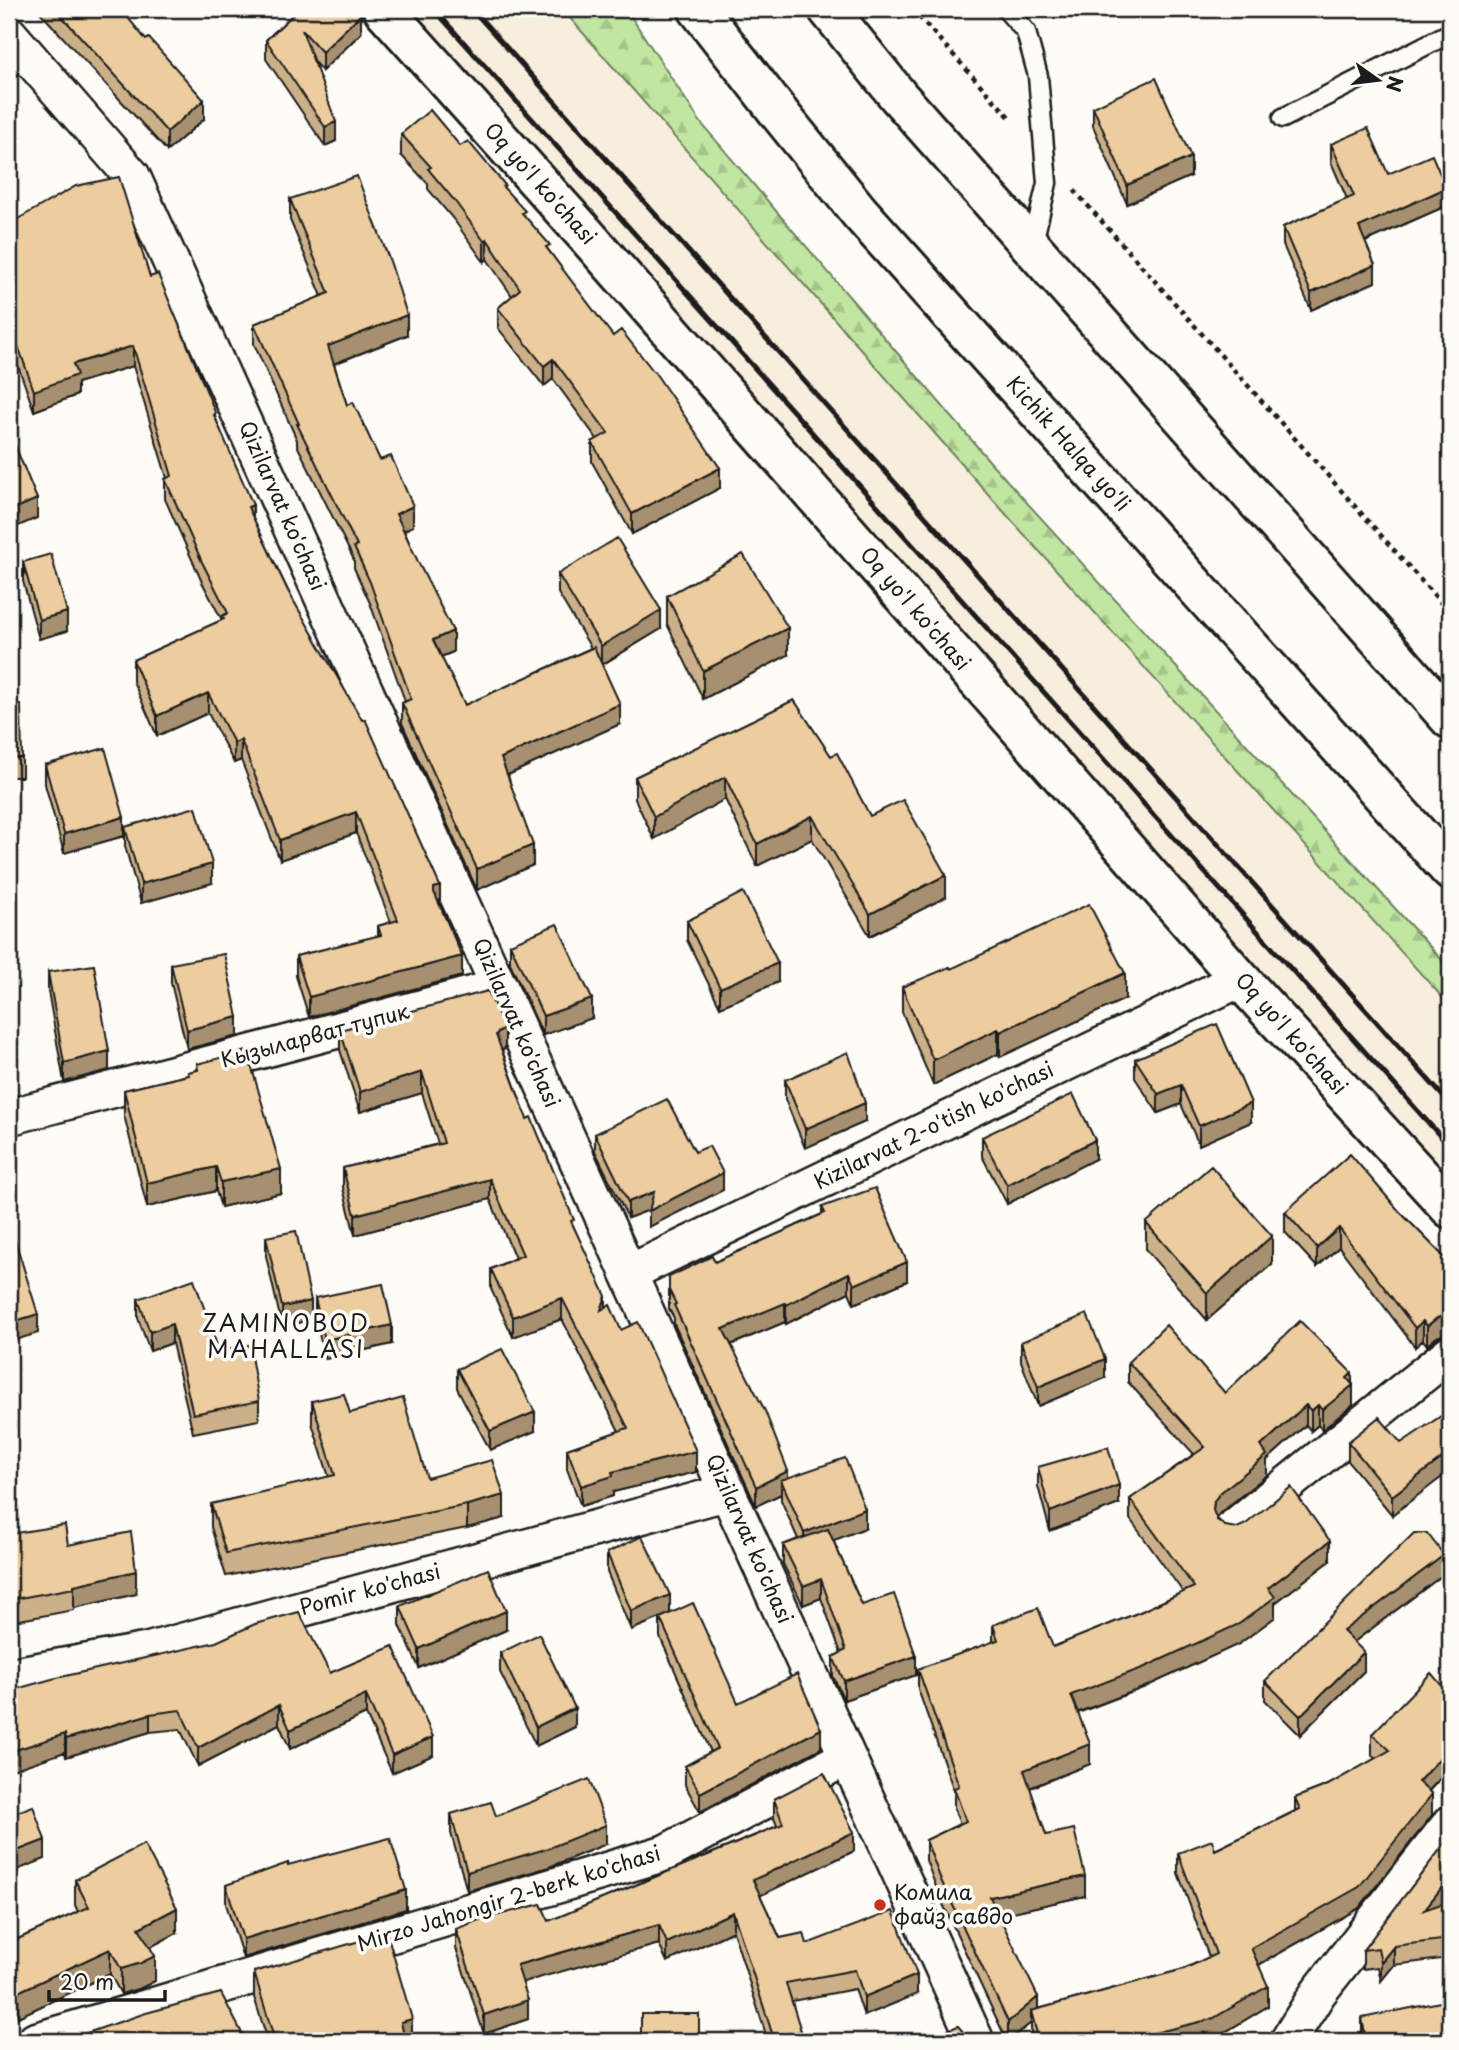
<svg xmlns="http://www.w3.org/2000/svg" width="1459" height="2050" font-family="'Playpen Sans',sans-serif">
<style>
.built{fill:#f8eedd}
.forest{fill:url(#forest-firs);stroke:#6e815e;stroke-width:2}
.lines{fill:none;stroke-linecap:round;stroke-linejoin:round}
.service-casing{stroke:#1c1c1c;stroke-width:23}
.minor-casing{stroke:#1c1c1c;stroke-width:40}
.tertiary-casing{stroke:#1c1c1c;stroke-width:44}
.trunk-casing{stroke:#1c1c1c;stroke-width:44}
.path{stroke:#1c1c1c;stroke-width:4.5;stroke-dasharray:5 5;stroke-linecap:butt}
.service{stroke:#fdfcf7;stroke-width:18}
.minor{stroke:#fdfcf7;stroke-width:35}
.tertiary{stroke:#fdfcf7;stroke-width:38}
.trunk{stroke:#fdfcf7;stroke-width:38}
.rail{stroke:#1c1c1c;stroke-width:5}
.wall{fill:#ccb089;stroke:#1c1c1c;stroke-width:2}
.shaded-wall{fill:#a6906f;stroke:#1c1c1c;stroke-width:2}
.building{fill:#edcd9f;stroke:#1c1c1c;stroke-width:2}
.poi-dot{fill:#c8321e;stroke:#fdfcf7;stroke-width:2.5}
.labels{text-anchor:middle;stroke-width:7;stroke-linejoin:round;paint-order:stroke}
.street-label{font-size:21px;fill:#1c1c1c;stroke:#fdfcf7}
.poi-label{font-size:21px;fill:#1c1c1c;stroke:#fdfcf7;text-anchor:start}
.neighbourhood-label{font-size:23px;letter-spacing:2px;fill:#1c1c1c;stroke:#fdfcf7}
</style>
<defs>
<pattern id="forest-firs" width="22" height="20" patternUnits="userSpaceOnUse" patternTransform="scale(1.75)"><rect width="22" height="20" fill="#c0e6a1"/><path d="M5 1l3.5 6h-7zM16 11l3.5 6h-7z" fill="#a4c58a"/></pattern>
</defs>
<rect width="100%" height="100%" fill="#fdfcf7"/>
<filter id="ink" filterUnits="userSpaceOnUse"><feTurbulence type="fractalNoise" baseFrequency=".0143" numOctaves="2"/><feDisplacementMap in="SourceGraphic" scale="14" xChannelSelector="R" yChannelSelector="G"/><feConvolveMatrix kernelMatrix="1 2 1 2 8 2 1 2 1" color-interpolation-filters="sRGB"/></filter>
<g filter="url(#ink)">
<path class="built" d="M410,9H562L995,502L1450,1005V1179L1258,968Z"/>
<path class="forest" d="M562,9H626L701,123L992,464L1450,969V1006L995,502Z"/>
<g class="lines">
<defs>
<path id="service" d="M1006,9L1026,32L1038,76L1047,183L1032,247
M1283,118L1450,33"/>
<path id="minor" d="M9,34L132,176L976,2041
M9,1117L500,987
M629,1273L1240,979
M1233,1528L1450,1353
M9,1676L147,1651L728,1492
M35,2041L665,1853L847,1757
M1288,2041L1318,1993L1450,1824"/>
<path id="tertiary" d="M383,9L586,235L1240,979L1450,1208"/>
<path id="trunk" d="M698,9L783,118L860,213L1450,870
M828,9L899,97L1450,719"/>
</defs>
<use href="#service" class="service-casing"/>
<use href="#minor" class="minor-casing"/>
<use href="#tertiary" class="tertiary-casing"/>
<use href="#trunk" class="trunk-casing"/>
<path class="path" d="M912,9L1012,120
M1074,190L1450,613"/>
<use href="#service" class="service"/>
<use href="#minor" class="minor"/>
<use href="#tertiary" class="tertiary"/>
<use href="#trunk" class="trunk"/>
<path class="rail" d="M434,9L1450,1147
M472,9L1450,1104"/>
</g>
<path class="wall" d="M37,9H121L204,119L167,151Z
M299,9L361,33L322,71L314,62L336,141L325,146L266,59V40Z
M1093,107L1191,176L1127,204L1093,126Z
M401,134L460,146L505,190L720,488L632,534L592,462V442L597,439L553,379L544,386L498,328V308L512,296L487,259L484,262L454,220L428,189V184L401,155Z
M1331,144L1446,206L1365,242L1375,282L1311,310L1283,245V227L1347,199L1331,162Z
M290,199L407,335L334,364L347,405L380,460L413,526L404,530L453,652L441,657L465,705L591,648L558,593V574L661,629L602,665L620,724L508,775L533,865L477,890L402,723V703L405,701L370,603L354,568V560L297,445V440L254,344V324L322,296L290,220Z
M9,224L150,277L216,419L253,518L440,906L462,976L309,1017L296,976V956L378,936V926L391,922L356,833L280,860L241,760L234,763L208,713L157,736L133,681V660L222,620L202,582L165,499V479L167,478L133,366L77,383V395L34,411L9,340Z
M23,562L67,631L39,639L23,581Z
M667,596L788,655L703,699L667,624Z
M794,700L870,816L946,897L870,936L812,839L757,866L725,799L654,839L635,799V777Z
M9,705L22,758V777H9Z
M45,765L124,836L64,853L45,784Z
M125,827L212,883L141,903L125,846Z
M687,921L778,982L720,1007L687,940Z
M510,944L592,1018L543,1035L510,963Z
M171,964L238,1036L187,1049L171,983Z
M951,969L1125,999L1000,1057L998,1054L933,1085L902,1012V987Z
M48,972L109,1070L64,1082L48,991Z
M340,1030L505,1049L502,1050L527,1119L574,1228L606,1308L621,1330L696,1472L613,1492V1496L581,1506L567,1469V1449L619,1431L562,1319L513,1337L491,1289V1269L515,1258L490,1199L355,1235L343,1188V1168L438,1144L422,1093L360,1112L340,1050Z
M1135,1059L1251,1122L1199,1145L1181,1104L1158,1113L1135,1078Z
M197,1064L281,1193L221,1207L216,1191L147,1207L124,1115V1090L188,1075V1072L197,1070Z
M785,1080L865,1122L805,1148L785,1099Z
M595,1134L695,1152L723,1190L649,1227V1210L628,1218L595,1151Z
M982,1137L1095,1159L1007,1204L982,1156Z
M822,1207L907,1281L854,1304L849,1292L786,1324L785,1322L731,1345L788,1478L865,1528L833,1540L862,1605L916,1675L844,1700L833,1676V1657L841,1653L821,1598L803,1605L783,1564V1545L798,1539L781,1500V1494L756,1506L674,1324V1318L669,1309V1277L715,1262L822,1214Z
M1285,1212H1400L1450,1263V1333H1448L1437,1337L1427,1345L1423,1340L1415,1347L1339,1247L1317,1267L1285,1232Z
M1146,1223L1272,1264L1207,1320L1146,1250Z
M266,1237L311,1320L282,1326L266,1256Z
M315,1298L392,1344L325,1359L315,1317Z
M138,1299L219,1351L259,1401V1420L193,1433L172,1343L150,1351L138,1318Z
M1021,1342L1105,1378L1038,1406L1021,1361Z
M1128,1362L1225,1393L1352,1383L1353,1405L1322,1430L1318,1425L1311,1431L1306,1425L1267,1460V1475L1220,1513L1216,1518L1225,1526L1330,1561L1275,1603V1617L1239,1644L1145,1687L1078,1713L1090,1764L1030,1788L1046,1835L1085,1896L999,1915L1038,2009L1184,1969L1209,1957L1178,1873V1853L1215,1850L1295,1811V1798L1328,1785L1376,1758L1372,1755V1734L1450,1768L1429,1791L1432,1815L1359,1908L1259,1965L1268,2006L1212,2040L1207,2041H1033L1031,2032V2023L1007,2041L941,1900L926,1860V1840L960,1824L954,1808V1791L918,1689V1669L993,1642V1625L1053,1647L1140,1612L1183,1592L1130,1519V1499L1194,1454L1128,1382Z
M457,1369L535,1431L490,1450L457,1388Z
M312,1401L350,1413L427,1478L504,1518L467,1528L226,1576L211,1527V1504L329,1477L312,1423Z
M1348,1442L1401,1443L1392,1515L1348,1461Z
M1038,1467L1119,1504L1050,1531L1038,1486Z
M9,1534L68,1545L136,1594L74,1608V1610L9,1622Z
M607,1553L670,1613L738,1703L821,1748L700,1812L685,1785V1766L711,1752L660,1637V1618L631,1630L607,1572Z
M1444,1574L1354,1642L1364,1671L1300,1735L1265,1700V1681Z
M400,1606L506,1630L419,1668L400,1625Z
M393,1646L433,1755L392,1773L366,1714L290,1749L279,1724L198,1766L180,1729L150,1732L66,1757L65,1752L9,1691L330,1673Z
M500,1653L575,1727L536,1746L500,1672Z
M774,1799L854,1851L760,1895L780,1938L807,1944L917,1994L864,2016L855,1989L792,2001L801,2041H768L733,1931L667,1962L659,1944L522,1982L528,2019L484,2034L456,1948V1929L549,1921L777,1826L774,1818Z
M451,1814L496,1816L606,1844L549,1867L467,1891L451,1833Z
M1450,1837V1896L1446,1902L1450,1901V1963L1449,1958L1394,1965L1381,1981L1378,1967L1363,1969V1950Z
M288,1865L406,1909L243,1958L226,1904V1885Z
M75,1880L177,1933L150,1947L155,1981L141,1988L121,1994L110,1974L18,2017L9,1998V1943L78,1912L75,1905Z
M254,1972L412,2041H268L254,1997Z
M1362,2018L1450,2041H1362Z"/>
<path class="shaded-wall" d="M361,14V33L322,71V52Z
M204,100V119L167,151V132Z
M336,122V141L325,146V127Z
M1191,157V176L1127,204V185Z
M1446,188V206L1359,244V227Z
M487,239V259L484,262V241Z
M1375,265V282L1311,310V293Z
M407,315V335L328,366V346Z
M133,346V366L77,383V395L34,411V391L73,364Z
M553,359V379L544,386V366Z
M720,468V488L632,534V514Z
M37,499V518L9,530V511Z
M253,505V525L248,507Z
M413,506V526L396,534V514Z
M661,610V629L601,665V646Z
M67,612V631L39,639V620Z
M788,628V655L703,699V671Z
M453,631V652L433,660V640Z
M208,693V713L157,736V716Z
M620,704V724L501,778V758Z
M241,740V760L234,763V743Z
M725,777V799L654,839V817Z
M356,812V833L280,860V840Z
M812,816V839L757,866V844Z
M124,817V836L64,853V834Z
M533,845V865L477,890V869Z
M212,864V883L141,903V884Z
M946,875V897L870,936V914Z
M440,886V906L434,908V888Z
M462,956V976L309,1017V997Z
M778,963V982L720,1007V988Z
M1125,973V999L1000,1057V1032Z
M592,999V1018L543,1035V1016Z
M238,1017V1036L187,1049V1030Z
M505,1029V1049L498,1052L496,1035L498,1032Z
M998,1029V1054L933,1085V1060Z
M109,1051V1070L64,1082V1063Z
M422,1072V1093L360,1112V1092Z
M1181,1085V1104L1158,1113V1094Z
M865,1103V1122L805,1148V1129Z
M1251,1103V1122L1199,1145V1126Z
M1095,1140V1159L1007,1204V1185Z
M216,1167V1191L147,1207V1183Z
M281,1169V1193L221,1207V1182Z
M723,1173V1190L649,1227V1211L652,1209L628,1218V1202L654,1192Z
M490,1179V1199L355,1235V1215Z
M1339,1228V1247L1317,1267V1248Z
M1272,1236V1264L1207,1320V1293Z
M907,1262V1281L854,1304V1285Z
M849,1273V1292L786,1324V1305Z
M606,1296V1316L601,1310Z
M562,1298V1319L513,1337V1317Z
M311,1301V1320L282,1326V1307Z
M785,1303V1322L723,1348V1329Z
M38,1314V1333L9,1342V1323Z
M1448,1314V1333L1437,1337L1427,1345V1326L1437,1318Z
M1423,1321V1340L1415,1347V1328Z
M172,1324V1343L150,1351V1332Z
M392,1325V1344L325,1359V1340Z
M1105,1359V1378L1038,1406V1387Z
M1352,1373V1386L1353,1385V1405L1322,1430V1410L1347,1378Z
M1306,1405V1425L1267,1460V1475L1220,1513L1214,1521L1213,1510L1214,1501L1220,1493L1261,1446Z
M1318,1405V1425L1311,1431V1411Z
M535,1412V1431L490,1450V1431Z
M696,1451V1472L613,1492V1496L581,1506V1486L612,1472Z
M1450,1452V1471L1392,1515V1496Z
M788,1471V1490L781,1480V1494L756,1506V1487Z
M1119,1485V1504L1050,1531V1512Z
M504,1495V1518L467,1528V1505Z
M865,1509V1528L804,1552V1533Z
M1330,1541V1561L1275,1603V1617L1239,1644L1145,1687L1071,1715V1695L1268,1588Z
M1444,1555V1574L1343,1650V1631Z
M136,1571V1594L74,1608V1585Z
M821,1579V1598L803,1605V1586Z
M670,1595V1614L631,1630V1611Z
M506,1611V1630L419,1668V1649Z
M1364,1652V1671L1300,1735V1716Z
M916,1656V1675L844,1700V1681Z
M366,1695V1714L290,1749V1730Z
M279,1705V1724L198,1766V1748Z
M575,1708V1727L536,1746V1727Z
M150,1714V1732L66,1757V1739Z
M821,1729V1748L700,1812V1793Z
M65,1734V1752L9,1771V1752Z
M433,1737V1755L392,1773V1755Z
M1090,1744V1764L1024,1790V1770Z
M1450,1747V1768L1418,1802V1782Z
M1432,1794V1815L1359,1908L1251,1969V1948Z
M606,1825V1844L549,1867L467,1891V1872Z
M854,1832V1851L753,1899V1880Z
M45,1840V1859L9,1873V1854Z
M1085,1876V1896L990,1917V1897Z
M1450,1877V1896L1424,1929V1910Z
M406,1890V1909L243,1958V1939Z
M177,1908V1933L139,1953V1928Z
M733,1912V1931L667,1962V1943Z
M659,1925V1944L517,1984V1965Z
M1394,1946V1965L1381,1981V1962Z
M110,1949V1974L18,2017V1992Z
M155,1956V1981L141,1988L121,1994V1969Z
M917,1975V1994L864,2016V1997Z
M1268,1986V2006L1212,2040L1207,2041H1121Z
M1038,1997V2017L1031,2011V2023L1008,2041V2022Z
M528,2000V2019L484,2034V2015Z
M412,2019V2041H401V2022Z
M801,2031V2041H773V2036Z"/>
<path class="building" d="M55,9H121L146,40L149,38L204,100L167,132Z
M299,9H356L361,14L322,52L302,30L336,122L325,127L266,40Z
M1156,78L1191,157L1127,185L1093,107Z
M430,110L460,146L468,141L505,185L503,187L525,211L522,213L550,245L546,247L613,336L621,330L658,377L720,468L632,514L592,442L608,433L553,359L544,366L498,308L520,289L487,239L484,241L454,200L428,169L431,167L401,134Z
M1368,128L1388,174L1432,155L1446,188L1359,227L1375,265L1311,293L1283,227L1354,196L1331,144Z
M357,176L391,264L407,315L328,346L347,405L353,402L380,460L391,456L413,506L396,514L420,566L453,631L433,640L465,705L594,647L620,704L501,758L533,845L477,869L402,703L411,699L370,582L354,547L357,546L297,424H299L254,324L329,293L290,199Z
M119,177L150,277L158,274L216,414L214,415L253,505L248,507L288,591L362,720L365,719L440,886L434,888V892L462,956L309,997L296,956L381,935L378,926L398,920L356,812L280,840L241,740L234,743L208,693L157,716L133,660L224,619L222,616L228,613L202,562L165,479L172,476L133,346L73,364L77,375L34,391L9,320V305H11L9,288V224L76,186Z
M9,431L37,499L9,511Z
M617,538L661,610L601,646L558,574Z
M51,554L67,612L39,620L23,562Z
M743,554L788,628L703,671L667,596Z
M794,700L831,756L837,753L870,816L903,800L946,875L870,914L812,816L757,844L725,777L654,817L635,777Z
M9,705H21L22,758H9Z
M105,748L124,817L64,834L45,765Z
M196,807L212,864L141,884L125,827Z
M743,892L778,963L720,988L687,921Z
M1089,904L1125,973L1000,1032L998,1029L933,1060L902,987L950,967L951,969Z
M557,924L592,999L543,1016L510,944Z
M224,954L238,1017L187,1030L171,964Z
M94,965L109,1051L64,1063L48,972Z
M488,991L505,1029L498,1032L496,1035L527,1119L531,1117L574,1220L571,1221L606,1296L601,1310L610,1305L621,1330L638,1322L696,1451L612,1472L613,1476L581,1486L567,1449L628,1428L562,1298L513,1317L491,1269L523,1255L490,1179L355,1215L343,1168L444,1143L422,1072L360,1092L340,1030Z
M1217,1024L1251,1103L1199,1126L1181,1085L1158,1094L1135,1059Z
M247,1051L281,1169L221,1182L216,1167L147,1183L124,1090L189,1075L188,1072L198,1070L197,1064Z
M848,1052L865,1103L805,1129L785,1080Z
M1073,1094L1095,1140L1007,1185L982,1137Z
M667,1099L695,1152L709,1146L723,1173L649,1211L654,1192L628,1202L595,1134Z
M1350,1154L1400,1212L1450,1263V1314H1448L1437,1318L1427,1326L1423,1321L1415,1328L1339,1228L1317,1248L1285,1212Z
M1211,1166L1272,1236L1207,1293L1146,1223Z
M875,1188L907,1262L854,1285L849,1273L786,1305L785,1303L723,1329L765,1411L788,1471L756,1487L674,1305L676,1304L669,1290V1277L712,1256L715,1262L825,1213L822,1207Z
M296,1231L311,1301L282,1307L266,1237Z
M14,1237L38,1314L9,1323V1239Z
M194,1279L219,1351L249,1345L259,1401L193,1414L172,1324L150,1332L138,1299Z
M383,1284L392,1325L325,1340L315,1298Z
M1087,1314L1105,1359L1038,1387L1021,1342Z
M1300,1321L1352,1373L1347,1378L1353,1385L1322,1410L1318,1405L1311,1411L1306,1405L1261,1446L1267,1455L1220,1493L1214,1501L1213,1510L1217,1520L1225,1526L1237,1528L1246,1524L1291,1487L1330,1541L1268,1588L1275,1597L1239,1624L1145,1667L1071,1695L1090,1744L1024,1770L1046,1835L1074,1829L1085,1876L990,1897L1038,1997L1008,2022L941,1880L926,1840L966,1821L954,1788L959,1786L918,1669L998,1640L993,1625L1038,1608L1053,1647L1140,1612L1194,1587L1130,1499L1205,1447L1128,1362L1166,1325L1225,1393Z
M502,1349L535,1412L490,1431L457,1369Z
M344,1394L350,1413L403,1398L427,1478L492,1460L504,1495L467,1505L226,1553L211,1504L335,1475L312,1401Z
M1450,1410V1452L1392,1496L1348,1442L1379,1417L1401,1443Z
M1108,1447L1119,1485L1050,1512L1038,1467Z
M845,1458L865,1509L804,1533L781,1480Z
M65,1525L68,1545L131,1532L136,1571L74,1585V1588L9,1600V1534Z
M828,1529L862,1605L894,1594L916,1656L844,1681L833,1657L846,1650L821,1579L803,1586L783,1545Z
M1414,1533H1427L1444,1555L1343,1631L1364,1652L1300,1716L1265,1681Z
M642,1536L670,1595L631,1611L607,1553Z
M488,1569L506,1611L419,1649L400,1606Z
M693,1603L738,1703L797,1674L821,1729L700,1793L685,1766L718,1748L660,1618Z
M299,1612L330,1673L393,1646L433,1737L392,1755L366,1695L290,1730L279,1705L198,1748L180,1710L150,1714L66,1739L65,1734L9,1752V1691L52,1679L216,1642L255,1624Z
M539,1634L575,1708L536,1727L500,1653Z
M1431,1673L1443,1687L1450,1678V1747L1418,1782L1432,1794L1359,1887L1251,1948L1268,1986L1212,2019L1121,2041H1039L1031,2011L1184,1969L1216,1954L1178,1853L1212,1840L1215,1850L1300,1809L1295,1798L1328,1785L1390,1750L1372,1734Z
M824,1773L854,1832L753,1880L780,1938L804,1933L807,1944L893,1911L917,1975L864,1997L855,1970L786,1983L801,2031L773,2036L733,1912L667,1943L659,1925L517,1965L528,2000L484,2015L456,1929L479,1920L541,1904L549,1921L783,1824L774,1799Z
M589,1779L606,1825L549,1848L467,1872L451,1814L491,1802L496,1816Z
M33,1806L45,1840L9,1854V1815Z
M1450,1837V1877L1424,1910L1450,1901V1944L1449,1939L1394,1946L1381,1962L1378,1948L1363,1950Z
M390,1838L406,1890L243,1939L226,1885L288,1863V1865Z
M144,1844L177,1908L139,1928L155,1956L141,1963L121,1969L110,1949L18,1992L9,1973V1943L89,1907L75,1880Z
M387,1933L412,2019L401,2022L405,2041H275L254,1972Z
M221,1993L246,2041H63L146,2013Z
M1450,2000V2041H1366L1362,2018Z
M641,2014H699V2041H641Z
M958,2026L964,2033L971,2036L973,2041H921Z"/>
</g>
<circle class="poi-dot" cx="880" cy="1905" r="7"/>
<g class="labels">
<g class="street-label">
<text transform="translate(540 184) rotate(48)" y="7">Oq yo'l ko'chasi</text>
<text transform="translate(1068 444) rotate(48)" y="7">Kichik Halqa yo'li</text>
<text transform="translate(282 506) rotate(66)" y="7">Qizilarvat ko'chasi</text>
<text transform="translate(915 609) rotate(49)" y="7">Oq yo'l ko'chasi</text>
<text transform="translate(516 1023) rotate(66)" y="7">Qizilarvat ko'chasi</text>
<text transform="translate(1291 1034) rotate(48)" y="7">Oq yo'l ko'chasi</text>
<text transform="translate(315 1036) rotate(-15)" y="7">Кызыларват тупик</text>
<text transform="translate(934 1126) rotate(-26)" y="7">Kizilarvat 2-o'tish ko'chasi</text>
<text transform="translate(749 1539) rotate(66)" y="7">Qizilarvat ko'chasi</text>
<text transform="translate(370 1590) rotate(-15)" y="7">Pomir ko'chasi</text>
<text transform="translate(509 1899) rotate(-17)" y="7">Mirzo Jahongir 2-berk ko'chasi</text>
</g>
<g class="poi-label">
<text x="894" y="1900">Комила<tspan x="894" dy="24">файз савдо</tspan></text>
</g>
<g class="neighbourhood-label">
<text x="286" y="1332">ZAMINOBOD<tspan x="286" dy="26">MAHALLASI</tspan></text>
</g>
</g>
<rect width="1459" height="2050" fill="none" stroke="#fdfcf7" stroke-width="35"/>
<rect x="18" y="18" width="1424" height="2015" fill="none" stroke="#1c1c1c" stroke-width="2.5" filter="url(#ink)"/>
<g transform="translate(1378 80) rotate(104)" stroke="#fdfcf7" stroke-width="5" paint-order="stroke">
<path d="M0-5L12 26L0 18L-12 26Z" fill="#1c1c1c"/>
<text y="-10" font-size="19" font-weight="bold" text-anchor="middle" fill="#1c1c1c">N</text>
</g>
<path d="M49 1990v10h116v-10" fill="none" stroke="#1c1c1c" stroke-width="3.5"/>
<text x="60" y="1990" font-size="21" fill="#1c1c1c" stroke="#fdfcf7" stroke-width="5" paint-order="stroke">20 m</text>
</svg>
